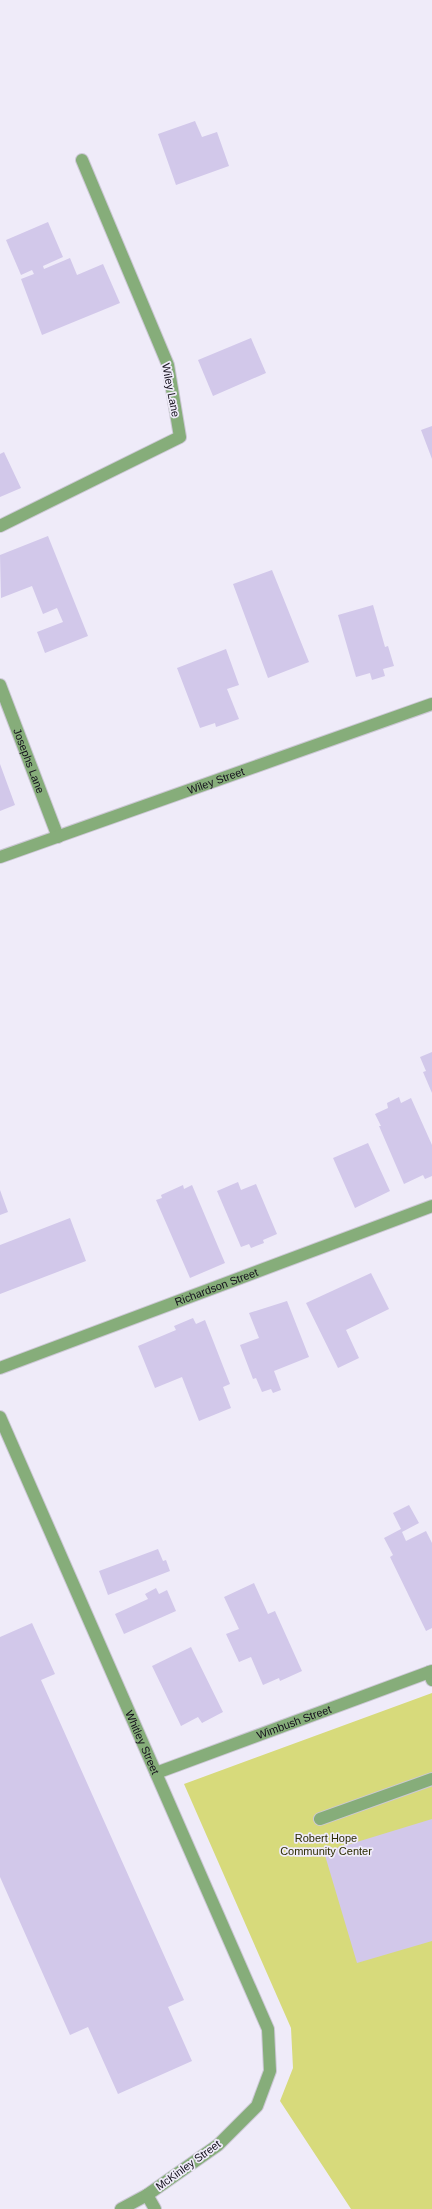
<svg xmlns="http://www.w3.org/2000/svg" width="432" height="2209" font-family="Helvetica,sans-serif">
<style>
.green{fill:#d7da7b}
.building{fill:#d2c8ea}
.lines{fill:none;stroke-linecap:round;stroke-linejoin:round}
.service-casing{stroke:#ccc8d5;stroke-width:14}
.minor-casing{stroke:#ccc8d5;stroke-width:14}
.service{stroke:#86ad7a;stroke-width:12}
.minor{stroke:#86ad7a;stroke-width:12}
.labels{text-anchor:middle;stroke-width:3.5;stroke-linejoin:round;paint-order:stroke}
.street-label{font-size:11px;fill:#130f1b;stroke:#efebf9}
.park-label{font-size:11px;fill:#2c2c00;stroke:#efebf9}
</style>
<rect width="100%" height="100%" fill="#efebf9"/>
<path class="green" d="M432,1693V2209H351L280,2101L293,2068L291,2028L184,1784Z"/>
<path class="building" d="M195,121L202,137L217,132L229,166L176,185L158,134Z
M48,222L63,257L43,266L44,269L70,258L77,275L103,264L120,303L42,335L21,279L34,274L32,270L21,275L6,240Z
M251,338L266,373L213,396L198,360Z
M432,426V459L421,430Z
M4,452L21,488L0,497V454Z
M48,536L88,636L45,653L37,632L63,622L57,608L43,614L32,586L1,598L0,555Z
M272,570L309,662L268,678L233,584Z
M373,605L385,647L388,646L394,666L383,669L385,676L372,680L370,673L356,677L338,615Z
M226,649L239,685L227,689L239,719L216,727L215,723L200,728L177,668Z
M0,764L15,805L0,811Z
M432,1052V1093L423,1072L426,1071L420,1057Z
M399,1097L401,1103L411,1098L432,1145V1176L425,1179L423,1175L404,1184L379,1126H381L375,1114L388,1108L387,1103Z
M368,1143L390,1191L355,1208L333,1158Z
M238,1182L241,1190L256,1184L277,1234L263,1240L264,1243L251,1248L249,1244L241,1247L217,1191Z
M183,1185L184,1189L192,1185L225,1263L190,1278L156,1200L162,1198L161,1195Z
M0,1190L8,1212L0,1215Z
M70,1218L86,1261L0,1294V1245Z
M371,1273L389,1309L346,1330L359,1358L338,1368L306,1303Z
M287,1301L309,1357L274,1371L281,1390L273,1393L271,1389L262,1392L256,1378L253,1379L240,1345L259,1338L249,1313Z
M193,1318L196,1324L205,1320L230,1384L223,1387L231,1408L199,1421L182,1377L155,1388L138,1346L176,1330L174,1326Z
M409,1505L419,1523L402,1532L406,1541L426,1531L432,1543V1628L426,1631L390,1557L393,1555L384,1538L401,1529L393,1513Z
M158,1549L163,1561L166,1560L170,1571L108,1595L99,1571Z
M254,1583L268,1614L275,1611L302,1671L280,1681L279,1678L263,1685L251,1657L239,1662L226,1634L239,1629L224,1597Z
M156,1588L159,1594L167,1590L176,1611L124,1634L115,1614L148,1599L145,1594Z
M32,1623L55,1674L41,1680L184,2000L168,2007L192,2061L118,2094L88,2027L70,2035L0,1877V1637Z
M191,1647L223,1712L202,1723L198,1717L181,1726L152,1666Z
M432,1819V1941L357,1963L324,1852Z"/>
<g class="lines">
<defs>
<path id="service" d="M429,1672L432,1680
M320,1819L432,1779"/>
<g id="minor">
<path d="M0,526L180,437L168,365L82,160"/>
<path id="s1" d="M0,685L58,837"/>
<path id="s2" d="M0,857L432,704"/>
<path id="s3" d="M0,1368L432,1206"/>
<path id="s4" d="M0,1417L268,2029L270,2071L257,2106L218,2145L147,2195L121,2209"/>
<path id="s5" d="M156,1773L432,1671"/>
<path d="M147,2195L155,2209"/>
</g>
</defs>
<use href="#service" class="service-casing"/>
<use href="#minor" class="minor-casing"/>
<use href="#service" class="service"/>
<use href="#minor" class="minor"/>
</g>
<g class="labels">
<g class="street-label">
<text transform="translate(171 390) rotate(79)" y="4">Wiley Lane</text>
<text dy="4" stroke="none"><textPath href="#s1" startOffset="81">Josephs Lane</textPath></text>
<text dy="4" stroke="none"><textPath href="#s2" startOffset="229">Wiley Street</textPath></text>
<text dy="4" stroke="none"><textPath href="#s3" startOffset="231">Richardson Street</textPath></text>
<text dy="4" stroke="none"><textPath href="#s5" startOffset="147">Wimbush Street</textPath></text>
<text dy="4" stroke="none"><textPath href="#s4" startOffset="355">Whitley Street</textPath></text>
<text transform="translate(188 2165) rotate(-36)" y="4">McKinley Street</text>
</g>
<g class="park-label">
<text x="326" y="1842">Robert Hope<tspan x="326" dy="13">Community Center</tspan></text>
</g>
</g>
</svg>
